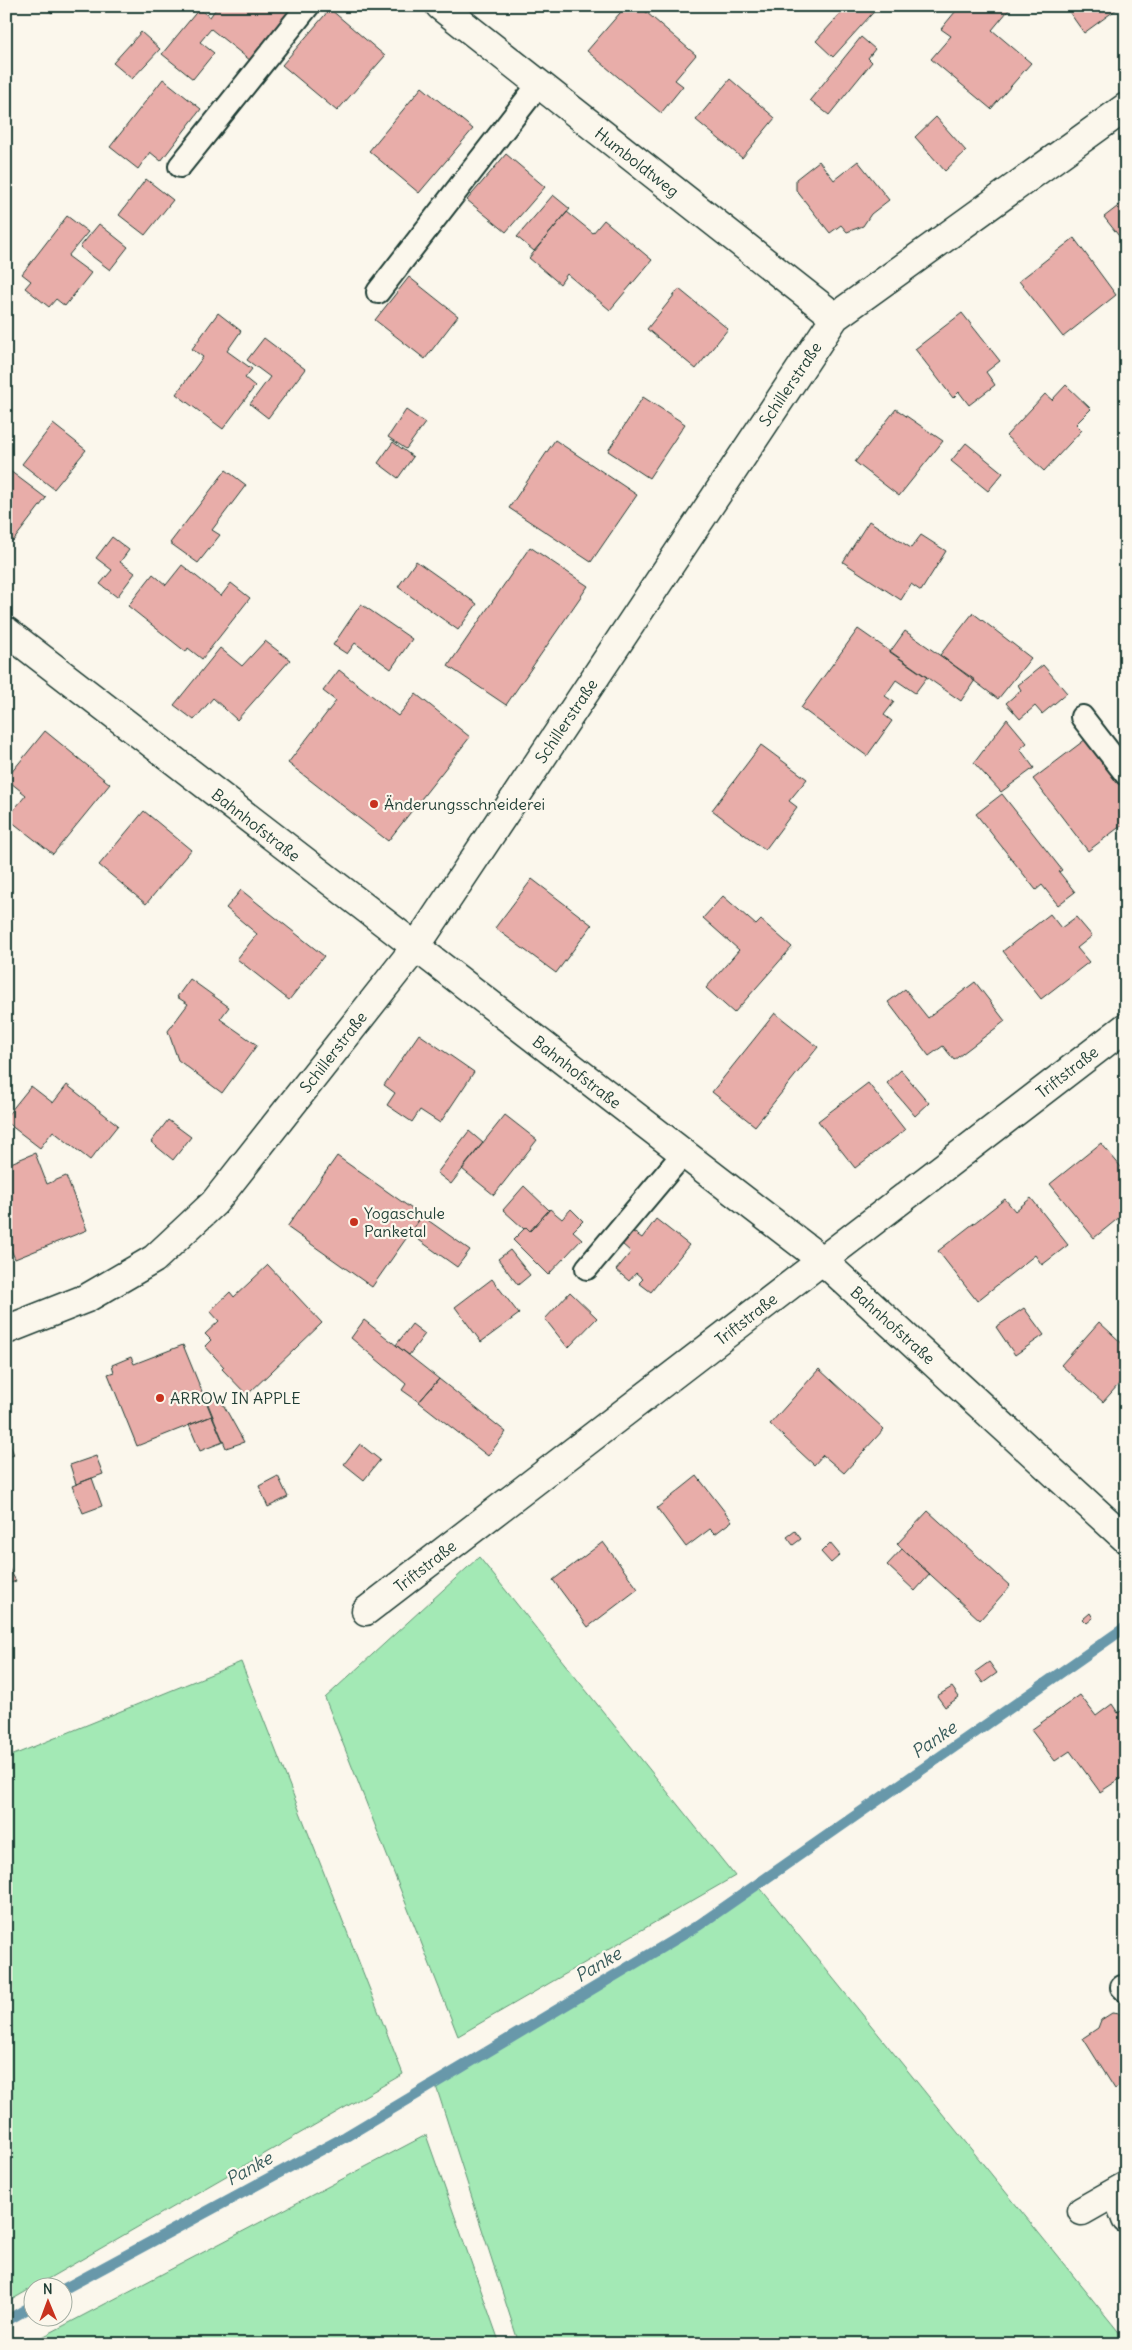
<svg xmlns="http://www.w3.org/2000/svg" width="1132" height="2350" font-family="Delius,sans-serif">
<style>
.green{fill:#a3e9b5;stroke:#619374}
.lines{fill:none;stroke-linecap:round;stroke-linejoin:round}
.stream{stroke:#6798aa;stroke-width:11}
.building{fill:#e8ada9;stroke:#1f3d34}
.service-casing{stroke:#1f3d34;stroke-width:26}
.minor-casing{stroke:#1f3d34;stroke-width:31}
.tertiary-casing{stroke:#1f3d34;stroke-width:31}
.service{stroke:#fbf7ec;stroke-width:22}
.minor{stroke:#fbf7ec;stroke-width:28}
.tertiary{stroke:#fbf7ec;stroke-width:28}
.poi-dot{fill:#c8321e;stroke:#fbf7ec;stroke-width:2}
.labels{text-anchor:middle;stroke-width:4.5;stroke-linejoin:round;paint-order:stroke}
.street-label{font-size:16px;fill:#1f3d34;stroke:#fbf7ec}
.poi-label{font-size:16px;fill:#1f3d34;stroke:#fbf7ec;text-anchor:start}
.water-label{font-size:18px;font-style:italic;fill:#375b5b;stroke:#fbf7ec}
</style>
<rect width="100%" height="100%" fill="#fbf7ec"/>
<filter id="ink" filterUnits="userSpaceOnUse"><feTurbulence type="fractalNoise" baseFrequency=".02" numOctaves="2"/><feDisplacementMap in="SourceGraphic" scale="10" xChannelSelector="R" yChannelSelector="G"/><feConvolveMatrix kernelMatrix="1 2 1 2 8 2 1 2 1" color-interpolation-filters="sRGB"/></filter>
<g filter="url(#ink)">
<path class="green" d="M479,1557L735,1876L458,2036L325,1698Z
M241,1662L403,2074L6,2303V1758Z
M757,1884L1126,2341V2344H519L435,2083Z
M426,2135L500,2344H29Z"/>
<g class="lines">
<path class="stream" d="M62,2290L345,2137L699,1925L1126,1627
M6,2321L32,2306"/>
</g>
<path class="building" d="M44,6H57L52,13Z
M218,6H294L251,61L211,29L200,42L214,53L193,79L162,54L199,9L210,17Z
M626,6H639L696,55L675,80L683,86L661,113L587,51Z
M834,6H879L833,57L816,41L841,13Z
M960,6H1012L992,30L1031,63L991,109L931,59L951,36L941,29Z
M1065,6H1121L1084,33Z
M330,9L385,56L337,111L282,65Z
M141,32L160,49L132,79L113,63Z
M861,37L875,49L868,58L872,62L829,115L810,100Z
M163,79L201,109L161,161L150,152L138,169L110,147Z
M730,79L775,118L742,158L696,120Z
M422,87L473,129L419,193L369,151Z
M936,117L966,151L945,171L915,137Z
M506,154L545,187L506,232L467,200Z
M819,161L834,180L858,161L889,200L871,214L863,226L847,232L841,225L830,233L796,190V179Z
M146,179L173,200L145,235L119,215Z
M553,195L570,209L534,251L517,237Z
M1126,200V245L1104,217Z
M567,212L593,233L604,220L652,260L610,310L567,274L560,284L529,258Z
M67,216L88,232L68,256L91,273L65,306L56,299L49,307L25,288L31,281L22,274Z
M99,224L128,247L110,270L80,247Z
M1074,238L1116,295L1063,337L1019,281Z
M409,277L458,316L425,359L375,320Z
M679,289L728,329L696,369L647,329Z
M218,313L241,331L227,351L252,369L245,378L255,386L223,429L176,394L203,357L192,349Z
M962,313L1000,361L986,372L995,385L969,405L959,392L953,398L915,349Z
M264,338L305,369L268,418L250,404L270,377L247,360Z
M1066,385L1091,409L1076,424L1082,430L1044,471L1006,436L1045,394L1052,400Z
M643,397L685,424L649,478L608,451Z
M896,409L943,441L899,496L855,462Z
M406,410L425,423L406,449L388,437Z
M53,424L86,450L54,489L22,464Z
M555,440L637,495L591,562L509,508Z
M393,442L413,457L398,478L378,463Z
M966,443L1003,473L988,491L951,461Z
M6,468L46,498L13,541L6,536Z
M226,470L246,485L212,530L220,535L198,563L170,543Z
M869,521L911,548L921,535L946,551L921,591L911,584L901,600L843,562Z
M112,537L129,550L120,562L135,573L117,597L100,584L112,570L96,558Z
M530,547L588,586L506,705L448,666Z
M416,561L477,604L458,630L398,587Z
M182,565L221,596L231,583L250,598L202,659L188,648L186,652L128,606L153,574L166,585Z
M361,604L412,639L391,669L355,643L347,654L333,645Z
M973,613L1031,658L998,699L940,655Z
M858,629L927,677L915,693L896,680L885,696L894,702L884,715L892,721L867,756L801,708Z
M905,631L975,680L961,701L890,652Z
M265,641L290,660L237,720L213,698L194,720L174,705L220,648L242,666Z
M1043,665L1067,693L1042,714L1035,706L1020,719L1006,703L1021,690L1018,685Z
M339,670L398,716L416,694L470,737L388,841L288,763L336,701L323,691Z
M1007,719L1027,743L1020,749L1034,768L1001,792L974,763Z
M45,731L110,784L53,854L7,818L26,795L6,779Z
M1086,739L1126,792V822L1088,851L1033,779Z
M761,745L807,779L789,801L797,807L765,850L712,810Z
M1002,794L1062,870L1059,872L1075,892L1058,905L1042,885L1036,890L976,814Z
M144,811L191,850L146,904L99,865Z
M532,879L592,925L556,973L495,928Z
M241,890L324,956L289,1000L237,959L257,934L226,908Z
M723,896L756,925L761,920L792,947L734,1013L706,988L739,950L703,918Z
M1050,914L1061,928L1076,917L1092,936L1077,948L1089,962L1041,999L1003,951Z
M190,979L229,1007L220,1019L257,1045L222,1093L178,1060L168,1031L188,1004L177,997Z
M975,982L1005,1021L954,1060L943,1046L929,1056L888,1002L905,989L928,1018Z
M775,1013L818,1047L755,1126L712,1092Z
M419,1034L474,1072L440,1123L420,1110L412,1122L387,1105L395,1093L384,1085Z
M901,1070L929,1103L915,1116L887,1083Z
M868,1083L905,1130L855,1168L818,1121Z
M67,1085L118,1125L90,1160L53,1131L40,1148L6,1122V1117L31,1086L53,1103Z
M505,1115L537,1140L494,1195L462,1169Z
M168,1120L191,1137L173,1160L151,1142Z
M469,1131L483,1143L451,1184L437,1173Z
M1101,1143L1126,1173V1212L1094,1238L1050,1184Z
M35,1153L47,1184L66,1176L87,1230L15,1259L6,1238V1165Z
M337,1156L422,1216L372,1287L287,1227Z
M524,1186L549,1210L530,1231L526,1227L524,1229L503,1210Z
M1031,1198L1068,1245L1042,1265L1035,1255L977,1301L938,1251L1005,1199L1015,1211Z
M550,1209L562,1219L571,1209L583,1221L573,1231L582,1239L548,1275L513,1240L526,1227L530,1231Z
M422,1216L470,1250L457,1267L409,1233Z
M656,1219L689,1245L651,1292L639,1283L643,1279L636,1273L629,1281L616,1270L631,1252L622,1244L632,1231L642,1238Z
M510,1250L530,1275L518,1285L498,1259Z
M268,1265L322,1323L247,1395L222,1369L224,1367L205,1346L211,1340L205,1334L219,1321L210,1311L230,1292L234,1297Z
M492,1279L519,1314L481,1342L455,1307Z
M570,1292L597,1318L568,1348L545,1319Z
M1024,1308L1044,1335L1015,1355L996,1327Z
M364,1320L439,1379L419,1402L402,1390L406,1384L351,1338Z
M1099,1322L1126,1347V1376L1103,1402L1061,1365Z
M412,1324L425,1334L409,1355L396,1345Z
M183,1345L212,1416L137,1446L108,1374L114,1372L112,1365L131,1357L134,1364Z
M819,1369L884,1429L844,1473L823,1455L814,1465L770,1424Z
M439,1379L506,1432L488,1456L419,1402Z
M219,1397L244,1442L226,1448L207,1402Z
M212,1416L223,1442L200,1451L189,1425Z
M6,1434L14,1455L6,1458Z
M360,1444L380,1460L364,1480L344,1464Z
M96,1456L103,1474L76,1484L70,1465Z
M278,1476L288,1497L268,1507L259,1486Z
M697,1476L732,1521L715,1534L710,1529L686,1547L657,1508Z
M92,1478L102,1506L83,1513L72,1486Z
M928,1511L1010,1586L980,1620L897,1544Z
M795,1531L801,1539L793,1545L787,1537Z
M603,1542L638,1589L588,1627L553,1580Z
M830,1543L840,1555L831,1563L821,1552Z
M902,1549L930,1574L915,1591L887,1565Z
M6,1563L16,1581L6,1585Z
M1090,1613L1093,1618L1087,1623L1083,1619Z
M989,1662L997,1673L983,1683L975,1672Z
M952,1687L959,1697L945,1707L937,1696Z
M1080,1695L1096,1716L1112,1704L1118,1713L1126,1708V1775L1100,1792L1070,1751L1055,1761L1031,1730Z
M1125,2011L1126,2082L1115,2089L1083,2038L1098,2028L1101,2020L1112,2013L1120,2014Z"/>
<g class="lines">
<defs>
<path id="service" d="M180,166L308,6
M378,292L539,84
M1082,717L1126,774
M587,1268L683,1154
M1122,1987L1126,1991"/>
<path id="minor" d="M440,6L835,317
M6,1330L87,1298L154,1259L214,1203L415,948L835,317L1126,107
M366,1611L1126,1027
M1116,2192L1126,2219
M1082,2211L1126,2186"/>
<path id="tertiary" d="M6,631L822,1260L1126,1539"/>
</defs>
<use href="#service" class="service-casing"/>
<use href="#minor" class="minor-casing"/>
<use href="#tertiary" class="tertiary-casing"/>
<use href="#service" class="service"/>
<use href="#minor" class="minor"/>
<use href="#tertiary" class="tertiary"/>
</g>
</g>
<g class="poi-dot">
<circle cx="374" cy="804" r="5"/>
<circle cx="354" cy="1222" r="5"/>
<circle cx="160" cy="1398" r="5"/>
</g>
<g class="labels">
<g class="street-label">
<text transform="translate(637 162) rotate(38)" y="6">Humboldtweg</text>
<text transform="translate(790 384) rotate(-56)" y="6">Schillerstraße</text>
<text transform="translate(566 721) rotate(-56)" y="6">Schillerstraße</text>
<text transform="translate(256 825) rotate(38)" y="6">Bahnhofstraße</text>
<text transform="translate(333 1052) rotate(-52)" y="6">Schillerstraße</text>
<text transform="translate(577 1072) rotate(38)" y="6">Bahnhofstraße</text>
<text transform="translate(1067 1072) rotate(-38)" y="6">Triftstraße</text>
<text transform="translate(746 1319) rotate(-38)" y="6">Triftstraße</text>
<text transform="translate(893 1325) rotate(42)" y="6">Bahnhofstraße</text>
<text transform="translate(425 1566) rotate(-38)" y="6">Triftstraße</text>
</g>
<g class="poi-label">
<text x="384" y="810">Änderungsschneiderei</text>
<text x="364" y="1219">Yogaschule<tspan x="364" dy="18">Panketal</tspan></text>
<text x="170" y="1404">ARROW IN APPLE</text>
</g>
<g class="water-label">
<text transform="translate(934 1740) rotate(-35)" y="6">Panke</text>
<text transform="translate(598 1965) rotate(-31)" y="6">Panke</text>
<text transform="translate(249 2169) rotate(-29)" y="6">Panke</text>
</g>
</g>
<rect width="1132" height="2350" fill="none" stroke="#fbf7ec" stroke-width="25"/>
<rect x="12" y="12" width="1107" height="2325" fill="none" stroke="#1f3d34" stroke-width="2" filter="url(#ink)"/>
<g transform="translate(48 2302) rotate(359)"><circle r="24" fill="#fbf7ec" stroke="#a3ada2"/>
<path d="M0-4L9 19L0 12L-9 19Z" fill="#c8321e"/>
<text y="-8" font-size="14" font-weight="bold" text-anchor="middle" fill="#1f3d34">N</text>
</g>
</svg>
